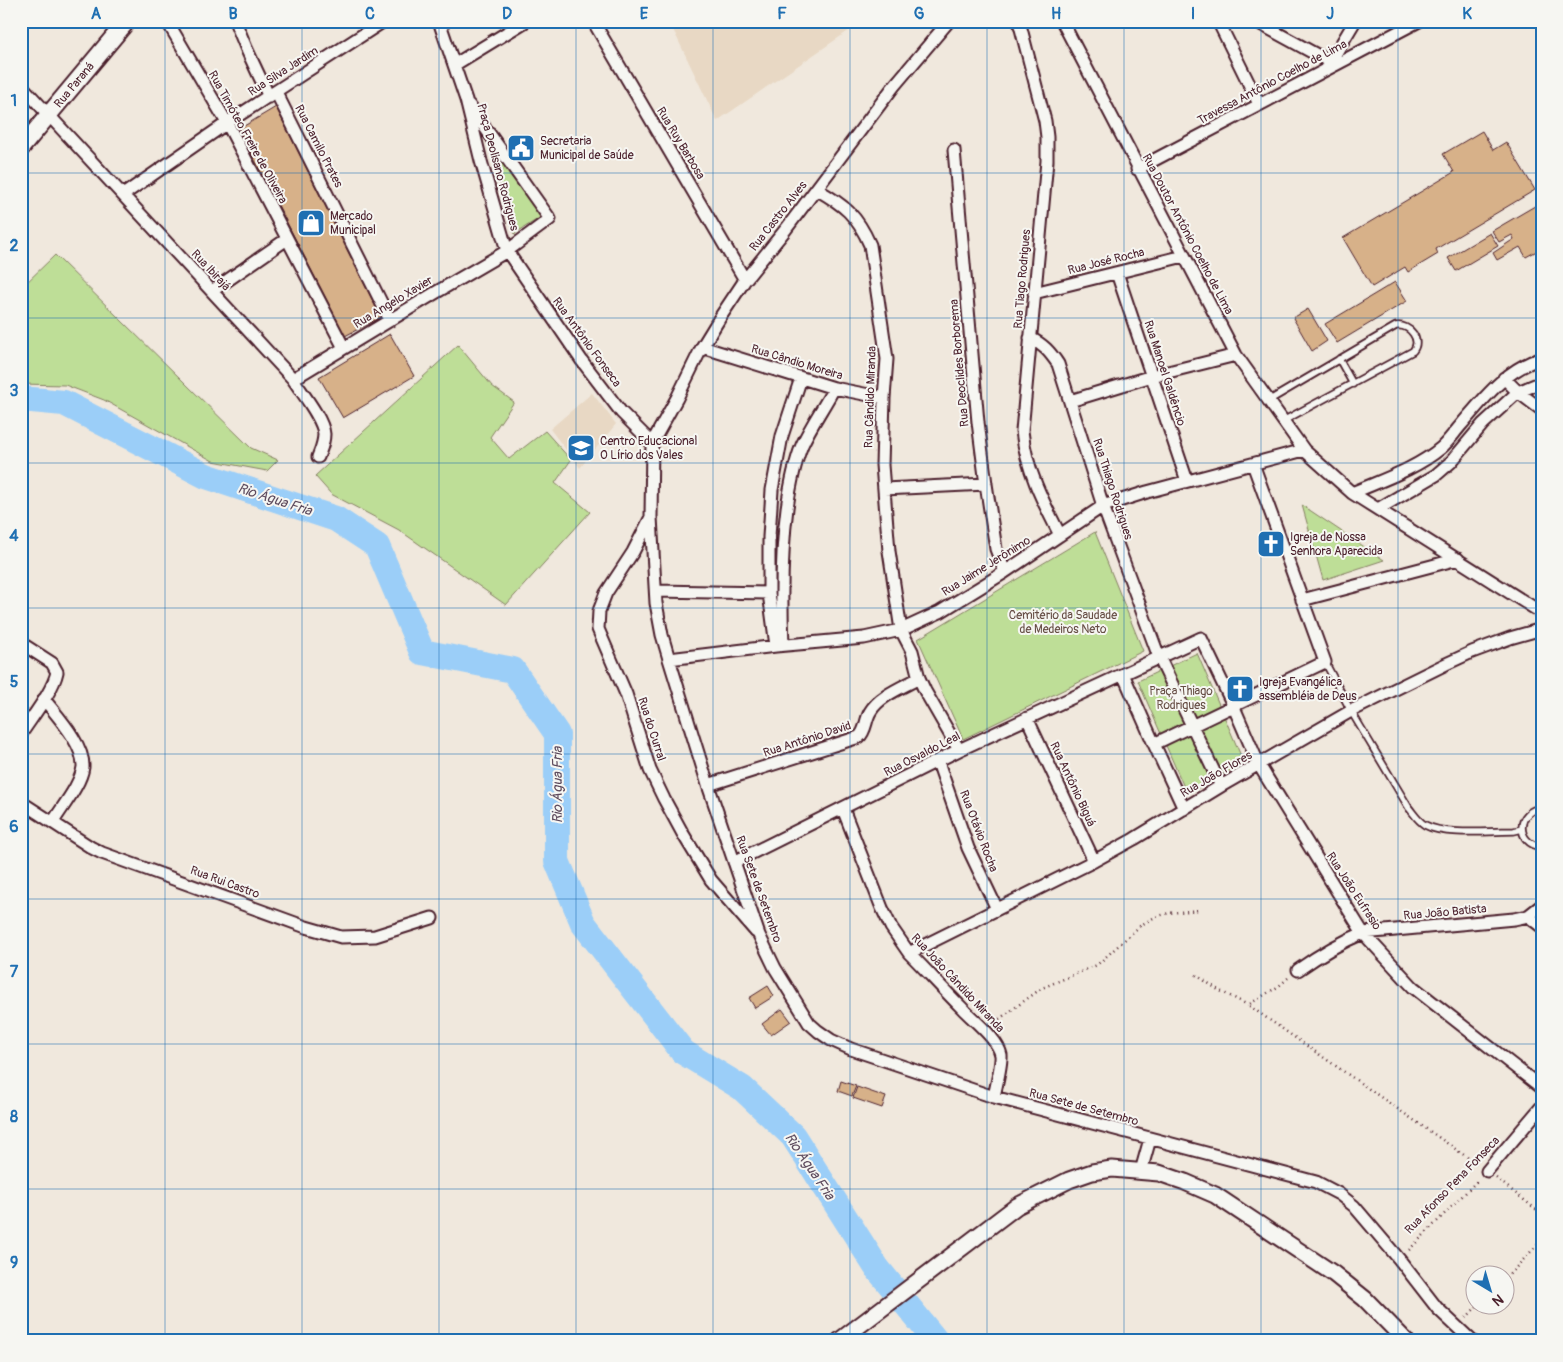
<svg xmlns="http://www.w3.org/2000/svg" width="1563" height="1362" font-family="Pangolin,sans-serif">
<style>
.built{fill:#e8d8c4}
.green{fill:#bede97;stroke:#847e61}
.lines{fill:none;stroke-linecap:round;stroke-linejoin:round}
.river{stroke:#9bcef8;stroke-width:26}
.building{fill:#d7b189;stroke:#4a1f2b}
.service-casing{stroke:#4a1f2b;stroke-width:9}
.minor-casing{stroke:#4a1f2b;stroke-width:15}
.tertiary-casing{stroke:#4a1f2b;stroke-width:19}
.secondary-casing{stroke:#4a1f2b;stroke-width:20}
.path{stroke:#4a1f2b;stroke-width:2.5;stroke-dasharray:1 4;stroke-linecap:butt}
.service{stroke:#f6f6f2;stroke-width:5.5}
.minor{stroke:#f6f6f2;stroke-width:11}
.tertiary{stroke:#f6f6f2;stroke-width:15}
.secondary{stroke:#f6f6f2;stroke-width:16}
.grid{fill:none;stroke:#1f6fb2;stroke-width:1;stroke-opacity:0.55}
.labels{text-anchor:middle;stroke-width:4;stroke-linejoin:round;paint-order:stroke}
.street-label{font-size:12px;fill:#4a1f2b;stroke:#f6f6f2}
.poi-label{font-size:12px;fill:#4a1f2b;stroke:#f6f6f2;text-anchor:start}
.park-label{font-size:12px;fill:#674f46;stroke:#f6f6f2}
.water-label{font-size:14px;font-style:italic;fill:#5e4b5e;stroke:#f6f6f2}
.neatline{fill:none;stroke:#1f6fb2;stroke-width:2}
.grid-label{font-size:16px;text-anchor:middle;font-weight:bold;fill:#1f6fb2}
</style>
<rect width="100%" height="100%" fill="#f0e8dd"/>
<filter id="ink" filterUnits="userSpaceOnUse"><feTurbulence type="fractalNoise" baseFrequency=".02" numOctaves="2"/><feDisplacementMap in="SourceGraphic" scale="10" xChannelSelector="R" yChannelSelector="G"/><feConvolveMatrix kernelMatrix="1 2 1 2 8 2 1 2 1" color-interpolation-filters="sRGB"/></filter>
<g filter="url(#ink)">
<path class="built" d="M669,21H863L717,121Z
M592,393L616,424L580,468L550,429Z"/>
<path class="green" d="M488,140L541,217L514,234Z
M55,255L251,448L278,460L267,471L213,461L104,400L65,385L21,384V288Z
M458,345L492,386L514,402L490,437L509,459L545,431L571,460L555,483L590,512L506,605L399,530L331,494L315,476Z
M1302,505L1384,560L1323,580Z
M1095,532L1143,651L963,739L918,639Z
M1197,653L1244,763L1187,794L1138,681Z"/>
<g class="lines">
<path class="river" d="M21,399L64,403L206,476L336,519L377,546L422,652L513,670L557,734V861L583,923L683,1052L742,1088L793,1136L877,1268L936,1341"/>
</g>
<path class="building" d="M276,107L381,317L345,336L239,129Z
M1482,131L1493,150L1506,142L1535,190L1436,249L1438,254L1408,272L1405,267L1372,287L1343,238L1454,172L1443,154Z
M1540,203L1542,206V235L1540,236L1542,239V248L1526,257L1520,247L1497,260L1493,253L1514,239L1512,235L1499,242L1492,231Z
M1490,233L1498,246L1456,271L1448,258Z
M1395,282L1407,301L1337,343L1325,324Z
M1308,309L1327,341L1312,351L1293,318Z
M390,334L414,376L343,418L319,377Z
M768,986L774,996L755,1008L749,998Z
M782,1009L791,1021L771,1035L762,1024Z
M841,1081L856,1086L852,1096L838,1091Z
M857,1087L886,1097L882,1108L853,1098Z"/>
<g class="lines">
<defs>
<path id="service" d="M1339,359L1353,384
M1268,401L1396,326C1410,324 1422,340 1413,351L1283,421
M1325,662L1351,711L1409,808C1414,814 1418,821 1425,825C1445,836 1491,831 1514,831L1522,829
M1542,808C1516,810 1515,844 1542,847"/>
<path id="minor" d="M167,21L227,123L344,348
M235,21L247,50L269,97
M439,21L466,100L481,161L507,251L582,361L621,412L652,443
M593,21L745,280
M949,21L894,86L786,229L745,280L721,316L702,347L677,398L652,443L651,517L656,603L662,635L669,659L708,785L759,935L775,968L809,1023L818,1031L831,1040L851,1049L994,1097L1316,1182L1339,1194L1354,1206L1399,1259L1437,1308L1472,1341
M1019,21L1045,121L1047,137V161L1022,431C1026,469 1043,502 1060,535
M1062,21L1236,355L1304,450L1352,493L1542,613
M1218,21L1259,104
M1255,21L1330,62
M454,65L526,21
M1327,68L1355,21
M21,85L293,379C302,393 323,419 324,434C324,443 321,449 318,457
M276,92L390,320
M954,150L978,422L986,484L996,549L1005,572
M1137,169L1419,21
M816,189C844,205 857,215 870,245L887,359L884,398L882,465L889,551L901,630L912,651L919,678L925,691L959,750
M123,195L227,123L384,21
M1117,273L1187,481
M212,291L287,239
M1034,293L1184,256
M1030,338C1043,344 1050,352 1058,364L1103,506L1159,657L1221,786
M702,347L834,388L884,398
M1504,378L1518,392L1542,410
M293,379L435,293L507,251L550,219L469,105
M1070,401L1152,376L1236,355
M884,489L986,484
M1352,493C1382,480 1416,469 1441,448C1448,442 1454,433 1461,425C1484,398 1506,369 1542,358
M1378,509L1436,475L1451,462L1483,424L1518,392L1542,382
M651,517L633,552L606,593L599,611L598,629L626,694L650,770L664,799L683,834L711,880L756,932
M656,591L769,593
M1302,600L1458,559
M21,643L52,663L57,672C53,691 32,717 21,734
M783,645C781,599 781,554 787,508C790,487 794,465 802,445C811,425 824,407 834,388
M776,646L769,593V537L772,490L782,436L801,378
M669,659L776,646L864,638L901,630L940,612L1005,572L1103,506L1147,492L1304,450
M1123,674L1154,744L1184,809
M44,699C57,716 84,744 83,767C81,784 62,807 53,822
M1027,718L1094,861
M1154,744L1325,662L1253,464
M938,762L968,848L997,909
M708,785L859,737C866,731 865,721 870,712C879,696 903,687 919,678
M21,802L92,848L102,853L306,927L341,937L375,936L432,918
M843,809L882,908L891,927L909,953C927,971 944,990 962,1008C973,1020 998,1039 1001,1055C1002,1064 996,1086 994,1097
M734,862L959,750L1201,638L1233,705L1259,765L1363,933L1413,987L1542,1088
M1528,916L1542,927
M909,953L1094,861L1134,839L1221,786L1351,711L1446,664L1472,652L1510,638L1542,629
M1298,970C1319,955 1339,943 1363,933L1514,919L1528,916L1542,905
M1141,1171L1150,1139
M1487,1171L1542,1106"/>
<path id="tertiary" d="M839,1341L1017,1206L1069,1180L1092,1172L1112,1169L1159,1173L1185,1182L1215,1195L1334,1274L1365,1299L1406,1341"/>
<path id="secondary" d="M21,148L127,21"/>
</defs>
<use href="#service" class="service-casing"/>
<use href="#minor" class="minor-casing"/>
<use href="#tertiary" class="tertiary-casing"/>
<use href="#secondary" class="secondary-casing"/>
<path class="path" d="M1196,975L1220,991L1248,1005
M1288,978L1279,986L1248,1005L1477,1164
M995,1022L1042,988L1097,965L1141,925L1155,917L1169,913L1199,910
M1496,1178L1542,1214
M1409,1250L1479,1179
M1506,1278L1542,1240
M1466,1318L1479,1304"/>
<use href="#service" class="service"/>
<use href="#minor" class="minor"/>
<use href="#tertiary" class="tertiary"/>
<use href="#secondary" class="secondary"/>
</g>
</g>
<path class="grid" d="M165,21V1341M302,21V1341M439,21V1341M576,21V1341M713,21V1341M850,21V1341M987,21V1341M1124,21V1341M1261,21V1341M1398,21V1341M21,173H1542M21,318H1542M21,463H1542M21,608H1542M21,754H1542M21,899H1542M21,1044H1542M21,1189H1542"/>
<defs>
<symbol id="civic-square" viewBox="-11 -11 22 22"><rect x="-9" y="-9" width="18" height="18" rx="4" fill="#1f6fb2" stroke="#f6f6f2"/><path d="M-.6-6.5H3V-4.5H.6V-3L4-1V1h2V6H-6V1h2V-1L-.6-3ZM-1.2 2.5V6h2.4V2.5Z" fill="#fff"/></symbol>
<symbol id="shop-square" viewBox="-11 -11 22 22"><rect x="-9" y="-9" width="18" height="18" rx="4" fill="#1f6fb2" stroke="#f6f6f2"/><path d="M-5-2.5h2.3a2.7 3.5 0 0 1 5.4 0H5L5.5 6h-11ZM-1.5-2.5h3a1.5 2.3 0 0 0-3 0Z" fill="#fff"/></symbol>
<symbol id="school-square" viewBox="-11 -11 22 22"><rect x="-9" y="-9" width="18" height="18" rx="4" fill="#1f6fb2" stroke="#f6f6f2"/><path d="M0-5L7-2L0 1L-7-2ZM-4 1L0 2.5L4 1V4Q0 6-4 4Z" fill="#fff"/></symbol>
<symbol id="church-square" viewBox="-11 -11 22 22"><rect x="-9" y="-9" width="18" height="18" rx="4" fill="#1f6fb2" stroke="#f6f6f2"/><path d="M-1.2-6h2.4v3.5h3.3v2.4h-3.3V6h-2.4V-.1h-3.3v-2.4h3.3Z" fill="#fff"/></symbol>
</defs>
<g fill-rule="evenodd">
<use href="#civic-square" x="505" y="132" width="32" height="32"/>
<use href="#shop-square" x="295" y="207" width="32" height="32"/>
<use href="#school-square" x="565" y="432" width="32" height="32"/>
<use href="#church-square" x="1255" y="528" width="32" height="32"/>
<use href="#church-square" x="1224" y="673" width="32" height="32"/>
</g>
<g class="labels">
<g class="street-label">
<text transform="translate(283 71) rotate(-33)" y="4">Rua Silva Jardim</text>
<text transform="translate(1272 82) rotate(-28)" y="4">Travessa Antônio Coelho de Lima</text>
<text transform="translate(74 85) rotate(-50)" y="4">Rua Paraná</text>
<text transform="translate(248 137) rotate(61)" y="4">Rua Timóteo Freire de Oliveira</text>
<text transform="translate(681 143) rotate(59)" y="4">Rua Ruy Barbosa</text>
<text transform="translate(319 146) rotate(63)" y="4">Rua Camilo Prates</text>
<text transform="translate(498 167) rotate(75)" y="4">Praça Deolisano Rodrigues</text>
<text transform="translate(778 216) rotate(-52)" y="4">Rua Castro Alves</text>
<text transform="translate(1188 234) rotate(62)" y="4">Rua Doutor Antônio Coelho de Lima</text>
<text transform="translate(1106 261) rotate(-14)" y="4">Rua José Rocha</text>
<text transform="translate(211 270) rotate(47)" y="4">Rua Ibirajá</text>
<text transform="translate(1022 279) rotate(-85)" y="4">Rua Tiago Rodrigues</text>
<text transform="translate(393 302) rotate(-31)" y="4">Rua Angelo Xavier</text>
<text transform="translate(587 342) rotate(54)" y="4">Rua Antônio Fonseca</text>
<text transform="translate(797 362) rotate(17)" y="4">Rua Cândio Moreira</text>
<text transform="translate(959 363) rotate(-95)" y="4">Rua Deoclides Borborema</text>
<text transform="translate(1165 373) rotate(72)" y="4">Rua Manoel Galdêncio</text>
<text transform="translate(870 397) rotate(-88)" y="4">Rua Cândido Miranda</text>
<text transform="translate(1113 489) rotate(72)" y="4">Rua Thiago Rodrigues</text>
<text transform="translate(986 566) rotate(-32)" y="4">Rua Jaime Jerônimo</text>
<text transform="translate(652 729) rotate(72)" y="4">Rua do Curral</text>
<text transform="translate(807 739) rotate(-18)" y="4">Rua Antônio David</text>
<text transform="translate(922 754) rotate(-27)" y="4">Rua Osvaldo Leal</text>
<text transform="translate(1216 774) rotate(-30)" y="4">Rua João Flores</text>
<text transform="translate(1073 784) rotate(65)" y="4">Rua Antônio Biguá</text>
<text transform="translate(979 831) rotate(69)" y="4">Rua Otávio Rocha</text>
<text transform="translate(225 882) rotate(20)" y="4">Rua Rui Castro</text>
<text transform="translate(759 889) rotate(70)" y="4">Rua Sete de Setembro</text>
<text transform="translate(1354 891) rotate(57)" y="4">Rua João Eufrasio</text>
<text transform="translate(1445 912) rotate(-5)" y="4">Rua João Batista</text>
<text transform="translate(958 983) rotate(47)" y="4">Rua João Cândido Miranda</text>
<text transform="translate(1084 1107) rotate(15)" y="4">Rua Sete de Setembro</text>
<text transform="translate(1452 1185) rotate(-46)" y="4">Rua Afonso Pena Fonseca</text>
</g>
<g class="poi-label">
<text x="540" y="145">Secretaria<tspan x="540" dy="14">Municipal de Saúde</tspan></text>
<text x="330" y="220">Mercado<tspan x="330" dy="14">Municipal</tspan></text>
<text x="600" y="445">Centro Educacional<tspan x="600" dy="14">O Lírio dos Vales</tspan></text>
<text x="1290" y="541">Igreja de Nossa<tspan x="1290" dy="14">Senhora Aparecida</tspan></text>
<text x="1259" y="686">Igreja Evangélica<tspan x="1259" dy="14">assembléia de Deus</tspan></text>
</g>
<g class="park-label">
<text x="1063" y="619">Cemitério da Saudade<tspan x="1063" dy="14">de Medeiros Neto</tspan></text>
<text x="1181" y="695">Praça Thiago<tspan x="1181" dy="14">Rodrigues</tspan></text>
</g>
<g class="water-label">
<text transform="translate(275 499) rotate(18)" y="5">Rio Água Fria</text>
<text transform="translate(557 785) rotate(-90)" y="5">Rio Água Fria</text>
<text transform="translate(810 1166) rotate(56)" y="5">Rio Água Fria</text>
</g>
</g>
<rect width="1563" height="1362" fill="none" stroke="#f6f6f2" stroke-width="55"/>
<g transform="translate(1490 1290) rotate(142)"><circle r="24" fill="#f6f6f2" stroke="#b1a0a2"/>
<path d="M0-4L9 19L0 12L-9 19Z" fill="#1f6fb2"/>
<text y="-8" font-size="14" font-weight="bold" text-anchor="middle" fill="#4a1f2b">N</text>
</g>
<rect x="28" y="28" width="1508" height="1306" class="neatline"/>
<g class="grid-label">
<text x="96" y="19">A</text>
<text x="233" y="19">B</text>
<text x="370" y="19">C</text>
<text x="507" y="19">D</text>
<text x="644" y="19">E</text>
<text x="782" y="19">F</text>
<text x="919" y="19">G</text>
<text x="1056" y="19">H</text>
<text x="1193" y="19">I</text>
<text x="1330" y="19">J</text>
<text x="1467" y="19">K</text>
<text x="14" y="106">1</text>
<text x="14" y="251">2</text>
<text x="14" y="396">3</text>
<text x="14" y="541">4</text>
<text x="14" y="687">5</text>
<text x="14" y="832">6</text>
<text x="14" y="977">7</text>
<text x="14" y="1122">8</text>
<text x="14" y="1268">9</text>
</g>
</svg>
